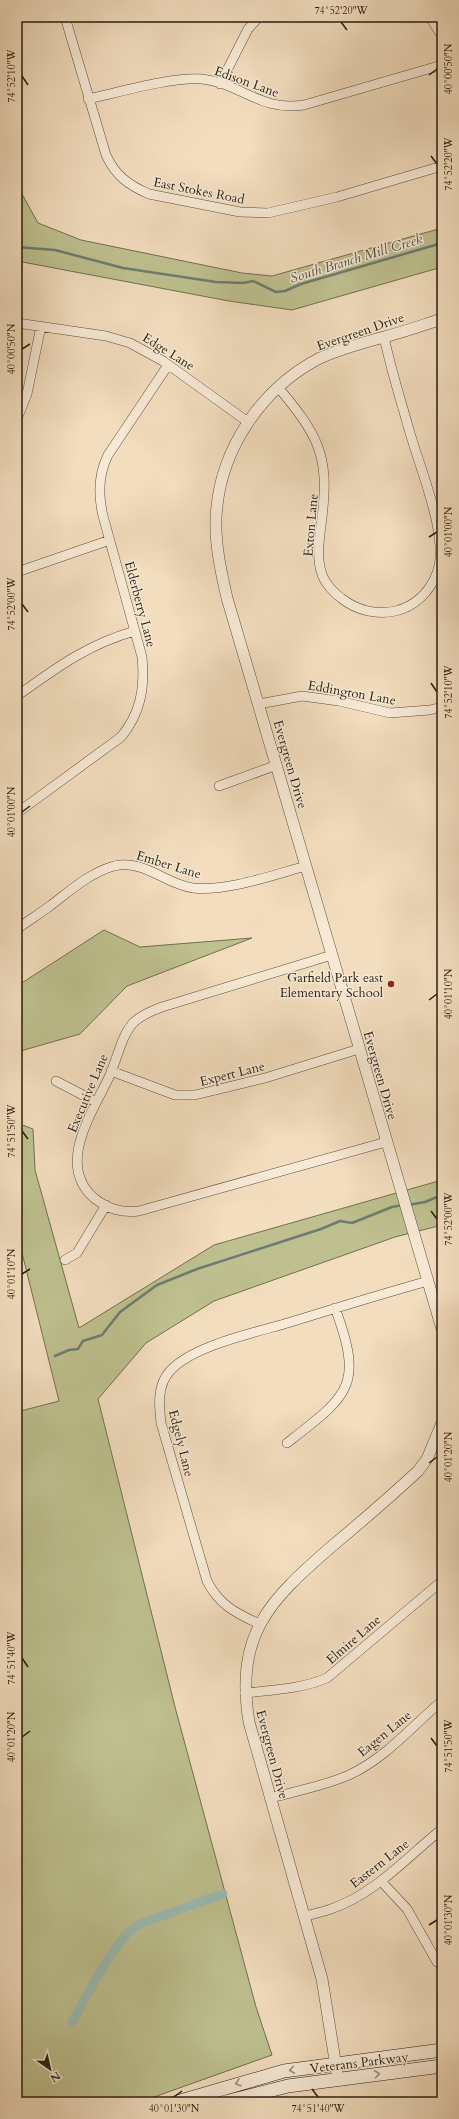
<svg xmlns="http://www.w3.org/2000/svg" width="459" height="2119" font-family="Cardo,serif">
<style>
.green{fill:#bec08f;stroke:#726e4f}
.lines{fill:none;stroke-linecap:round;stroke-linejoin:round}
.stream{stroke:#6d7c71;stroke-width:2.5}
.canal{stroke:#9bbbb2;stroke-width:9}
.minor-casing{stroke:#5a4d3b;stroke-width:10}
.tertiary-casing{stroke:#5a4d3b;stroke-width:12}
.secondary-casing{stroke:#271d0f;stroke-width:14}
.minor{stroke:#f7e9d5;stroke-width:9}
.tertiary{stroke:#f7e9d5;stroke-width:11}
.secondary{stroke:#f7e9d5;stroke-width:13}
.oneway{stroke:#998d7c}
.ticks{fill:none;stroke:#271d0f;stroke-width:1.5}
.poi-dot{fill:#8f2418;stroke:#f7e9d5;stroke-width:1.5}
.labels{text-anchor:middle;stroke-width:3;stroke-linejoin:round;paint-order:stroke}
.street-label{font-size:13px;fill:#271d0f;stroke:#f7e9d5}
.poi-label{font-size:13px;fill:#271d0f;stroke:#f7e9d5;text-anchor:end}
.water-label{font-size:14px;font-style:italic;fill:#505448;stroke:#f7e9d5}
.neatline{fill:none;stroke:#271d0f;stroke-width:1.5}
.ticks-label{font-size:10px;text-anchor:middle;fill:#271d0f}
</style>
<rect width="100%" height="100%" fill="#f2ddbe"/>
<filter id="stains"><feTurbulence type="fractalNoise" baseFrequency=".005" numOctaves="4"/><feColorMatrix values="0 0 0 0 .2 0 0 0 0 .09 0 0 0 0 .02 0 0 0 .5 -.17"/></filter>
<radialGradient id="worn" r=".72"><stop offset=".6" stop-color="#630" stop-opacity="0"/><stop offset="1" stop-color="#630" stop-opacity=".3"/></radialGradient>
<path class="green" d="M17,185L38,223L81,240L242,273L272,276L442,228V267L292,310L229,301L17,261Z
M104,930L140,947L252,938L127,986L80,1034L17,1052V986Z
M17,1123L33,1129L35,1170L79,1328L214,1245L442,1180V1225L395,1237L214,1301L146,1343L98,1399L175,1707L256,2007L272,2055L140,2102H26L17,2098V1412L59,1401L17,1233Z"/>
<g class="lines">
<path class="stream" d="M17,247L55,250L123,268L216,282L243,283L253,281L276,292L285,291L301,284L442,243
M408,1205L425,1202L442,1195
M55,1356L69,1350L78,1349L83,1341L102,1335L120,1312L157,1285L197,1269L321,1229L340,1221L352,1223L392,1207L403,1205"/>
<path class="canal" d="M72,2022C87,1997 116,1934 142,1923L223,1894"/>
<defs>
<path id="minor" d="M65,17L106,155C115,175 128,185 149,194L240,212L268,213L337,197L442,166
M430,17L442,36
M220,84L248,29L259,17
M88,99C120,92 171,77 202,79C241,83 260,112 304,105L442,65
M17,323L106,336L130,343L163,361L248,422
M278,387C317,434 330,454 322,517C320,537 315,558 323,577C326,584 334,593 341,598C374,624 421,615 437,573C450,539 420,468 410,433C401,401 391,370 384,337
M17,419L27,394L41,326
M17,572L110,540
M17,696C56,668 88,644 135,631
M259,704L302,696L339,701L390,713L430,710L442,707
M219,786L277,765
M17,813L121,737C141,713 145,687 142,657L103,516C98,495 98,475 108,455L168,365
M17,929C28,921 39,914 50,906C70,891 89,873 114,866C144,859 165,884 193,888C226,892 273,875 306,866
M332,955L162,1007C151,1011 141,1015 133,1023C121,1037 117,1059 110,1075C94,1110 55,1164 94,1198C108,1209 121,1213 139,1211L386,1142
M111,1071L175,1095H195L265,1078L359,1049
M56,1081L96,1102
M65,1260L77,1253L106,1205
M287,1443C349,1395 364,1386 335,1308
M259,1624C236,1613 219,1605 207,1581L161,1423C159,1405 157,1385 170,1371C193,1345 258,1332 291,1322C336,1308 382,1294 428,1281
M245,1693C273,1690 301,1689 327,1678L442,1581
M270,1798C297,1791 324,1786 349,1775C386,1758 412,1726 442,1701
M381,1881L407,1909L437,1962
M305,1916C313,1914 323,1912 331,1909C375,1894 407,1857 442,1829"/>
<path id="tertiary" d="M442,319C423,325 404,332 384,337C362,343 339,349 318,359C260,390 219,451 216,518C215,545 221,572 227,598L442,1329
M338,2079L322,1979L249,1722C235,1634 269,1601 331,1547C361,1522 390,1497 418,1471L427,1459L442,1423"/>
<path id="secondary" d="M177,2102L284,2071L442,2050
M225,2102L288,2086L442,2066"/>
</defs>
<use href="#minor" class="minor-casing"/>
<use href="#tertiary" class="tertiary-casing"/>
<use href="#secondary" class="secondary-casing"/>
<use href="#minor" class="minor"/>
<use href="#tertiary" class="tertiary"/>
<use href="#secondary" class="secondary"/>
</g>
<defs><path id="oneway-chevron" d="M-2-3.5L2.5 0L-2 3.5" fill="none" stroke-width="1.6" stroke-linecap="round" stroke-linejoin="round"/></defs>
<g class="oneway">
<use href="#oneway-chevron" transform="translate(292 2070) rotate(172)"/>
<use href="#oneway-chevron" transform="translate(377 2074) rotate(-8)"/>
<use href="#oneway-chevron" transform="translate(238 2083) rotate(164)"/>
</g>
<path class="ticks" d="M341,22L347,30M429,75L437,69M22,76L28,85M431,156L437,164M22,349L30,344M429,537L437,532M22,604L28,612M431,683L437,692M22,812L30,806M429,1000L437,994M22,1131L28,1139M431,1211L437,1219M22,1274L30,1269M429,1463L437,1457M22,1658L28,1667M22,1737L30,1731M431,1738L437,1746M429,1925L437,1920M312,2089L318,2097M174,2097L182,2091"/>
<circle class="poi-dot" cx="391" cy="984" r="4"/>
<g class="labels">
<g class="street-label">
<text transform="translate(247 81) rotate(20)" y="5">Edison Lane</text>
<text transform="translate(199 190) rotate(11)" y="5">East Stokes Road</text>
<text transform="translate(360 331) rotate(-19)" y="5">Evergreen Drive</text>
<text transform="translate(169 351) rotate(32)" y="5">Edge Lane</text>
<text transform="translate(310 525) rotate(-85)" y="5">Exton Lane</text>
<text transform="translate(141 604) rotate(75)" y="5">Elderberry Lane</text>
<text transform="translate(352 692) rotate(10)" y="5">Eddington Lane</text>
<text transform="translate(291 764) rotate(74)" y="5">Evergreen Drive</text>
<text transform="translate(169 864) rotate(17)" y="5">Ember Lane</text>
<text transform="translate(232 1073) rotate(-14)" y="5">Expert Lane</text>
<text transform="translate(381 1075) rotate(74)" y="5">Evergreen Drive</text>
<text transform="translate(87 1093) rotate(-67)" y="5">Executive Lane</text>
<text transform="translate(182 1443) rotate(76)" y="5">Edgely Lane</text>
<text transform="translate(353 1639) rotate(-41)" y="5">Elmire Lane</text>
<text transform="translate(384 1733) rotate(-39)" y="5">Eagen Lane</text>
<text transform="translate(273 1754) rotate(75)" y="5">Evergreen Drive</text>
<text transform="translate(379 1863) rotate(-38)" y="5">Eastern Lane</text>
<text transform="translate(359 2062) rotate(-7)" y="5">Veterans Parkway</text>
</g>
<g class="poi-label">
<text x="383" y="982">Garfield Park east<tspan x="383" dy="15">Elementary School</tspan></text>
</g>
<g class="water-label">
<text transform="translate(356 258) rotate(-17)" y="5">South Branch Mill Creek</text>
</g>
</g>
<rect width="459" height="2119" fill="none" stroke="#f2ddbe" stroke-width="44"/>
<g transform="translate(50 2069) rotate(146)" stroke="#f7e9d5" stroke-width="3" paint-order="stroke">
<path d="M0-3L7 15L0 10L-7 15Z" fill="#271d0f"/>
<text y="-6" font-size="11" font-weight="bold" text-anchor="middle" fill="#271d0f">N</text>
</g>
<rect x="22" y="22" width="415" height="2075" class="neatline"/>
<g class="ticks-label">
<text x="341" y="14">74°52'20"W</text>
<text transform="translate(448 69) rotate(-90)" y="4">40°00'50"N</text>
<text transform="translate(11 76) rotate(-90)" y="4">74°52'10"W</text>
<text transform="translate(448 164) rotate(-90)" y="4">74°52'20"W</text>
<text transform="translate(11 349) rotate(-90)" y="4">40°00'50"N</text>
<text transform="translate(448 532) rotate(-90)" y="4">40°01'00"N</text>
<text transform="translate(11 604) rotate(-90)" y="4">74°52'00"W</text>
<text transform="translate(448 692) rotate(-90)" y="4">74°52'10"W</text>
<text transform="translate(11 812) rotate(-90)" y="4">40°01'00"N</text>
<text transform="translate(448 994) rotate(-90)" y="4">40°01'10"N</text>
<text transform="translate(11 1131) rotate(-90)" y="4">74°51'50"W</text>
<text transform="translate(448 1219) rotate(-90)" y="4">74°52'00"W</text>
<text transform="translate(11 1274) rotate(-90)" y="4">40°01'10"N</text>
<text transform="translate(448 1457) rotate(-90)" y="4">40°01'20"N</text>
<text transform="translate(11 1658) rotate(-90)" y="4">74°51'40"W</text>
<text transform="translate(11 1737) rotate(-90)" y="4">40°01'20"N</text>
<text transform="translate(448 1746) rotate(-90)" y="4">74°51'50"W</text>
<text transform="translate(448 1920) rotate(-90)" y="4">40°01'30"N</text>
<text x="174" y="2112">40°01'30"N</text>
<text x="318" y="2112">74°51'40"W</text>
</g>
<rect width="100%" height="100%" filter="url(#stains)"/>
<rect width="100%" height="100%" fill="url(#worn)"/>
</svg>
